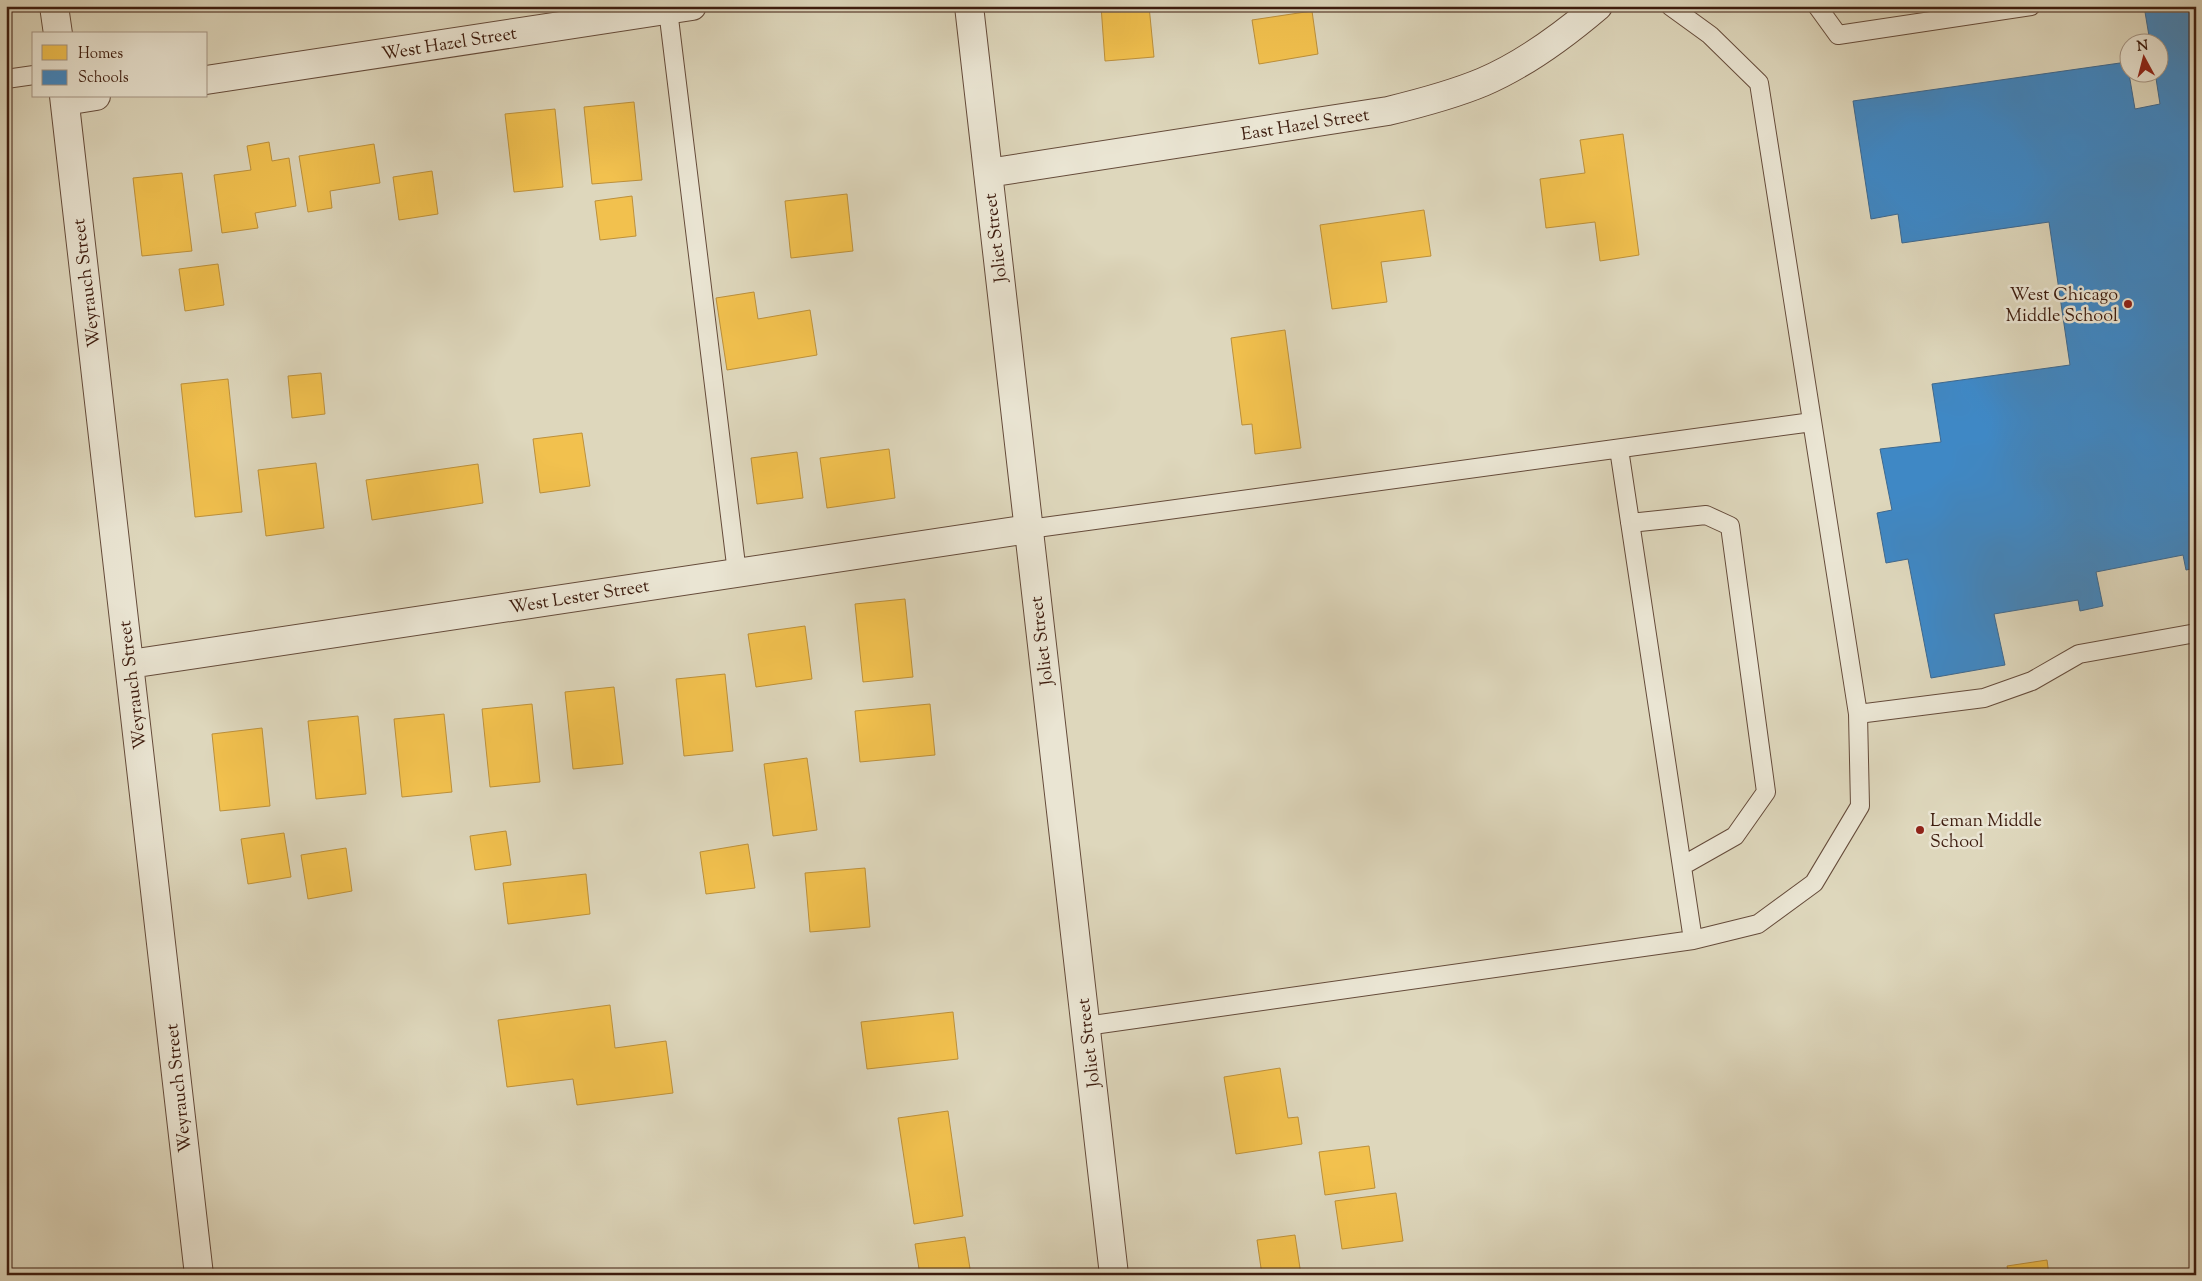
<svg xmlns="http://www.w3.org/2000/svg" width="2202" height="1281" font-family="'Sorts Mill Goudy',serif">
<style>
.homes{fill:#f2c14e;stroke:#bc903b}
.schools{fill:#3f88c5;stroke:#3e688e}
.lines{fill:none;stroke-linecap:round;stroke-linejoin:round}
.lane-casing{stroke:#654b3a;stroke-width:20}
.street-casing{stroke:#654b3a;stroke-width:30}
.lane{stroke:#eae5d3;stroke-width:18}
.street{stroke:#eae5d3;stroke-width:28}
.poi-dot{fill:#8f2418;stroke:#eae5d3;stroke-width:2}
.labels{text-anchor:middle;stroke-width:5;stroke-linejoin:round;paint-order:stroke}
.street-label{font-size:18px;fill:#3d1c0e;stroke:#eae5d3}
.poi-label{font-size:18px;fill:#3d1c0e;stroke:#eae5d3;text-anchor:end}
</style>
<rect width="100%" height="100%" fill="#ded7bc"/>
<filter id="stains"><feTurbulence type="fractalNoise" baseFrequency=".004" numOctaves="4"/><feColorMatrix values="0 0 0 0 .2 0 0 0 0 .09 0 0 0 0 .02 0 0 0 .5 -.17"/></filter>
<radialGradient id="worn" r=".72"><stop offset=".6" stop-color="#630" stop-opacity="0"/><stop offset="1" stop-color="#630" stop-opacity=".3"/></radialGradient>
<path class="homes" d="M1101,6H1149L1154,57L1105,61Z
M1312,11L1318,54L1259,64L1252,20Z
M634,102L642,180L592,184L584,107Z
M555,109L563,187L514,192L505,114Z
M1623,134L1639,255L1600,261L1595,222L1546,228L1540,179L1585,173L1580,140Z
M269,142L272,161L289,158L296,206L255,213L258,228L222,233L214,175L251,170L247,146Z
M374,144L380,183L330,191L332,208L308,212L299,156Z
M432,171L438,214L399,220L393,177Z
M182,173L192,251L142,256L133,178Z
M847,194L853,251L791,258L785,201Z
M632,196L636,236L600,240L595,201Z
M1424,210L1431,256L1381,262L1387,302L1332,309L1320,225Z
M218,264L224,305L185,311L179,269Z
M754,292L758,319L810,310L817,355L727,370L716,298Z
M1285,330L1301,448L1255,454L1252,424L1242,425L1231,338Z
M321,373L325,414L292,418L288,376Z
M228,379L242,512L195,517L181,384Z
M582,433L590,486L540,493L533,439Z
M889,449L895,498L827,508L820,458Z
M797,452L803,498L757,504L751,458Z
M316,463L324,528L266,536L258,470Z
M478,464L483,503L372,520L366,480Z
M905,599L913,677L863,682L855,604Z
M805,626L812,679L756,687L748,634Z
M725,674L733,751L684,756L676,679Z
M614,687L623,764L573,769L565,692Z
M532,704L540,782L490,787L482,709Z
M930,704L935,755L860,762L855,711Z
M444,714L452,792L402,797L394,719Z
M358,716L366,794L316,799L308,721Z
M262,728L270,806L220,811L212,734Z
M807,758L817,830L773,836L764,764Z
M506,831L511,865L475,870L470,836Z
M284,833L291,877L248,884L241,839Z
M748,844L755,888L706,894L700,852Z
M346,848L352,891L308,899L301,855Z
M865,868L870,927L810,932L805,873Z
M586,874L590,914L508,924L503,883Z
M610,1005L615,1048L666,1041L673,1093L577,1105L573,1079L507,1087L498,1020Z
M953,1012L958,1059L867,1069L861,1022Z
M1280,1068L1288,1118L1298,1117L1302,1144L1236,1154L1224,1077Z
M948,1111L963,1216L914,1224L898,1118Z
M1369,1146L1375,1188L1325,1195L1319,1152Z
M1396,1193L1403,1241L1342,1249L1335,1201Z
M1295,1235L1301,1275H1262L1257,1240Z
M965,1237L971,1275H920L915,1244Z
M2047,1260L2049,1275H2009L2007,1266Z"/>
<path class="schools" d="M2144,6H2196V568L2186,570L2183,555L2096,572L2103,606L2080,611L2078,600L1994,614L2005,665L1931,678L1908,559L1886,563L1877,513L1892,510L1880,449L1941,442L1932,384L2070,365L2049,222L1902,243L1898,214L1871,219L1853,101L2127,62L2135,109L2160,104L2155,72H2160V42H2150Z"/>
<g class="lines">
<defs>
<path id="lane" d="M1817,6L1838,35L2031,6
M668,10L737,573
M6,79L34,75
M1619,449L1693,940
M1630,523L1706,515L1730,526L1766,792L1735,836L1682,866
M1029,529L1812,422
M1858,714L1984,698L2032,681L2079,654L2196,633
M1086,1026L1693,940L1758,924L1814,883L1860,806L1858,714L1759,83L1710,35L1670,6"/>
<path id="street" d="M54,6L58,34
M969,6L1114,1275
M206,80L692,6
M64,96L199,1275
M65,101L96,96
M988,173L1388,111C1421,103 1452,95 1483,82C1525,64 1564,35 1598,6
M130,664L1029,529"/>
</defs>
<use href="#lane" class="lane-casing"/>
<use href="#street" class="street-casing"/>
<use href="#lane" class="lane"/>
<use href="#street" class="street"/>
</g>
<g class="poi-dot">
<circle cx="2128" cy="304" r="5"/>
<circle cx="1920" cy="830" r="5"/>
</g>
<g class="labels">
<g class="street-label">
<text transform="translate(449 43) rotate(-9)" y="6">West Hazel Street</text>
<text transform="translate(1305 124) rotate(-9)" y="6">East Hazel Street</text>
<text transform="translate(995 238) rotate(-97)" y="6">Joliet Street</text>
<text transform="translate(86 283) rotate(-97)" y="6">Weyrauch Street</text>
<text transform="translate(579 596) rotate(-9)" y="6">West Lester Street</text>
<text transform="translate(1041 641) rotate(-97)" y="6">Joliet Street</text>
<text transform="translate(132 685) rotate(-97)" y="6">Weyrauch Street</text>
<text transform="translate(1088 1043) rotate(-97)" y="6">Joliet Street</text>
<text transform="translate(178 1088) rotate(-96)" y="6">Weyrauch Street</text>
</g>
<g class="poi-label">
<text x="2118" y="300">West Chicago<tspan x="2118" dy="21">Middle School</tspan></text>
<text x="1930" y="826" text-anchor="start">Leman Middle<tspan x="1930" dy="21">School</tspan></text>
</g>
</g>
<rect width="2202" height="1281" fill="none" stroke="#ded7bc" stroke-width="25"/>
<rect x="8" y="8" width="2187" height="1266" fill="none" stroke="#3d1c0e" stroke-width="2.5"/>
<rect x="12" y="12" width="2177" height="1256" fill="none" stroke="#3d1c0e"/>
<rect x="32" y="32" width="175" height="65" fill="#eae5d3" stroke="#a59584"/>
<rect x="42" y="45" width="25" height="15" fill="#f2c14e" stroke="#a59584"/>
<text x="78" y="58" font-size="15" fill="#3d1c0e">Homes</text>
<rect x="42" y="70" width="25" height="15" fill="#3f88c5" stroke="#a59584"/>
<text x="78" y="82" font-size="15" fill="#3d1c0e">Schools</text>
<g transform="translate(2144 58) rotate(353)"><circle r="24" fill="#eae5d3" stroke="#a59584"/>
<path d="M0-4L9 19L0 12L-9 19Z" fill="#8f2418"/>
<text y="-8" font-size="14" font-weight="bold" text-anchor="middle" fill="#3d1c0e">N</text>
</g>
<rect width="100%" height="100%" filter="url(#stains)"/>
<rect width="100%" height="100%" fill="url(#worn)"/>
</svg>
